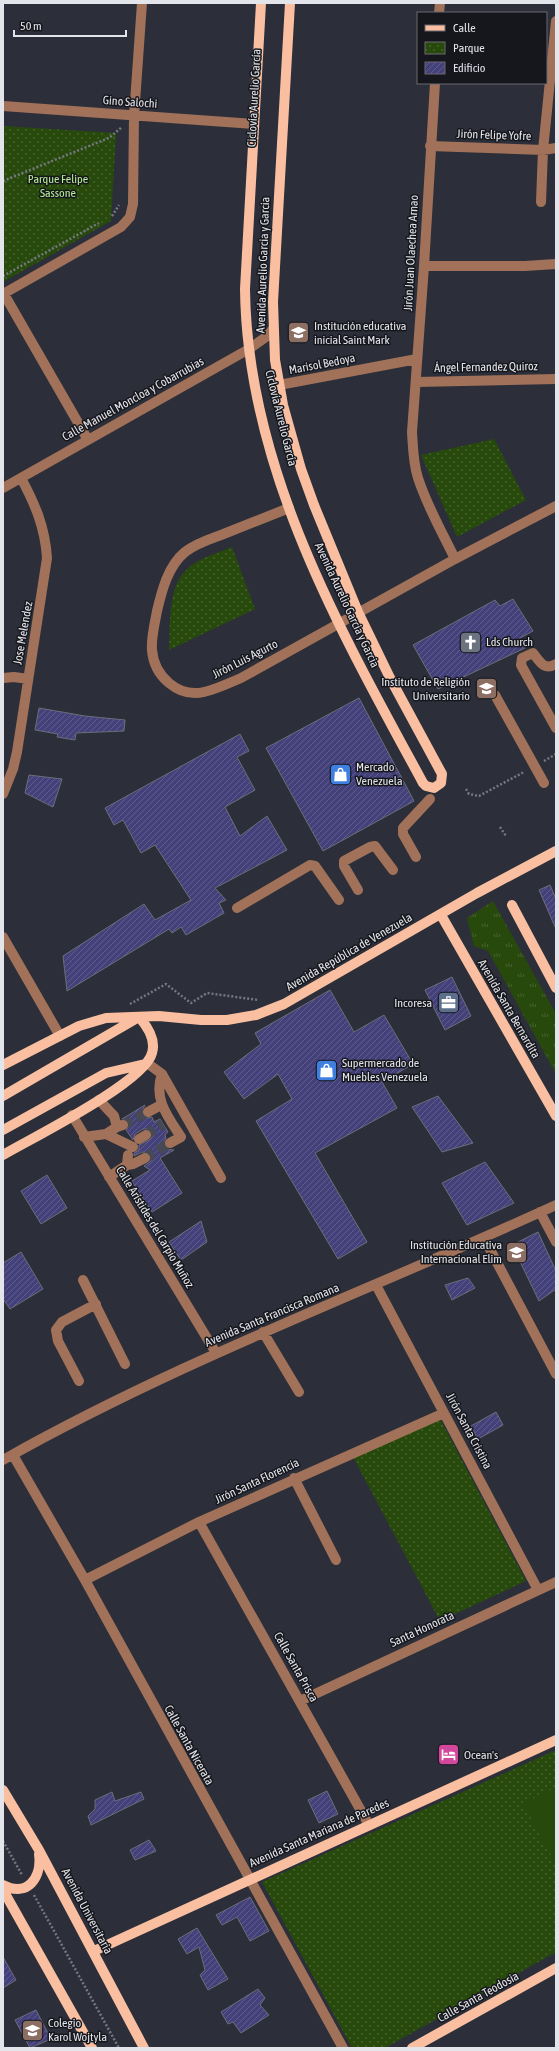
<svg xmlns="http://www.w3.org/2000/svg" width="559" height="2051" font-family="'Asap Condensed',sans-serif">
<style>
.grass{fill:url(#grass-tufts)}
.park{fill:url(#park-dots)}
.garden{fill:#27490c}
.building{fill:url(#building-hatch);stroke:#6c6d78}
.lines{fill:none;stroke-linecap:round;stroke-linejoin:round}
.minor-tunnel{stroke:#474a54;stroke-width:10;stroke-dasharray:10 5;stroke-linecap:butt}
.path{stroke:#757880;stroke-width:2.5;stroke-dasharray:2 2;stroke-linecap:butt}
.minor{stroke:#a17259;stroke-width:10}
.major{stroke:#f9bfa0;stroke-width:10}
.labels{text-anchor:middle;stroke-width:3;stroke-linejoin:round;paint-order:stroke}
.street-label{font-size:12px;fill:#e3e5eb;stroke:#16171c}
.park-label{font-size:12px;fill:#b7ed97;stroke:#16171c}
.poi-label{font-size:12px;fill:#e3e5eb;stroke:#16171c;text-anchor:start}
</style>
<defs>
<pattern id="grass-tufts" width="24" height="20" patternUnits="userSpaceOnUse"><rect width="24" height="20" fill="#27490c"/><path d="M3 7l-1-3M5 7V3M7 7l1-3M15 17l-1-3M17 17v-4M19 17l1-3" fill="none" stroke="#466330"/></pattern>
<pattern id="park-dots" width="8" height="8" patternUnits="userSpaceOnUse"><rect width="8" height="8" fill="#27490c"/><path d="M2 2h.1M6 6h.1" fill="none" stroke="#466330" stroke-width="1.8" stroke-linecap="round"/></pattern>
<pattern id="building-hatch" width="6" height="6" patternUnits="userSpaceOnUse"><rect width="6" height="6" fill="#43407a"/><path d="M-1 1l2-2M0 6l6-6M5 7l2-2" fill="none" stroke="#5e5b8d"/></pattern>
</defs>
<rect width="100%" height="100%" fill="#2c2f39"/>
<path class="grass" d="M493,901L556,1014V1074L488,951L474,946L467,918Z"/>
<path class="park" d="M3,126L116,133L111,221L3,282Z
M494,439L526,500L457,537L421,455Z
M232,547L255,609L169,650C171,620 166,580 195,563C206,556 220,552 232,547Z
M440,1419L526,1581L440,1621L352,1455Z
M556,1750V1952L385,2048H352L262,1882Z"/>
<path class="garden" d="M556,1787V1865L523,1804Z"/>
<path class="building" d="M513,599L533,631L520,638L525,648L438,689L413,645L495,600L500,606Z
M359,698L414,801L323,851L266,748Z
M39,708L85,716L125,720L124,731L76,733L75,740L57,737L58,734L35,730Z
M240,734L249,751L237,757L255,790L225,807L240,836L267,816L287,850L215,888L226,900L219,903L224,913L186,935L181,927L172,933L169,929L67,991L63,956L144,904L155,920L191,900L155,845L141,853L123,820L114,825L105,808Z
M29,775L62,779L53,807L25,793Z
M550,885L556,899V929L539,890Z
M452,977L471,1016L445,1030L425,990Z
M330,990L354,1032L384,1015L413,1064L382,1082L397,1108L315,1153L367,1242L338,1259L256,1121L292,1099L278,1074L244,1099L224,1072L261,1044L255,1033Z
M438,1096L473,1143L442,1152L412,1107Z
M145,1105L142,1111L143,1115L147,1118L152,1117L154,1122L160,1119L168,1132L165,1135L166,1138L164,1142V1146L167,1149L174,1150L160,1158L182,1193L152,1212L132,1181L150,1170L144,1166L151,1161V1155L149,1153L142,1152L134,1156V1153L139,1150V1145L151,1139L152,1132L149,1129H143L135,1134L133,1140L126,1130L129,1127V1123L127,1120L122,1119Z
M485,1162L514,1203L467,1225L442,1183Z
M47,1175L67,1208L41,1224L21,1191Z
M201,1221L207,1242L181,1260L169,1242Z
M538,1232L556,1271V1289L539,1301L512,1245Z
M21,1252L43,1289L10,1309L3,1299V1263Z
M468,1278L475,1288L452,1300L445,1285Z
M496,1412L503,1425L478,1439L471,1426Z
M327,1791L338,1814L319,1823L308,1800Z
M112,1792L115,1801L141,1792L144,1799L91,1825L88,1816L95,1809V1800Z
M149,1840L156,1851L135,1860L130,1850Z
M250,1897L269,1931L250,1941L237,1917L222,1925L216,1915Z
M197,1928L228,1979L208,1990L200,1975L205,1970L199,1947L187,1954L178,1939Z
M3,1957L16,1980L3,1988Z
M258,1989L265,1998L260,2005L269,2015L241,2033L233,2022L228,2024L221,2012Z
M36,2010L51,2039L30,2048L15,2020Z"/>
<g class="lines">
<path class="minor-tunnel" d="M123,1125L148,1112
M146,1135L163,1124
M145,1158L170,1143"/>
<path class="path" d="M3,181L109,138L122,127
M112,216L119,205
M3,276L99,223
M544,761L556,754
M466,789L469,794L479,796L524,772
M500,827L506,836
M130,1004L166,984L191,1003L207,993L258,1000
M3,1841L22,1875
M34,1895L119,2048"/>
<path class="minor" d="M439,13L440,3
M435,83L424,266L412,432C413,447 413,463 418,478C427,506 442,532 455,559
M3,106L254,124
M430,146L543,150L556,148
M541,202L543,150L556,21
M424,266H525L556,264
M3,294L121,227L130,217L133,204L134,116L142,3
M4,294L88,440
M416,382L556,379
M279,385L417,359
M3,488L249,349L266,337L273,329
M289,508C266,517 244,526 221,535C210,539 195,544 185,552C168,566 162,590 157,611C155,623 151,637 152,650C154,676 178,698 204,692C217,689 229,683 241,678L455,559L556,506
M556,664C544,671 540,662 533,653L522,658L521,665L556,728
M3,678L14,677L28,679
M495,695L544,783
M3,794L13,769L17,752L47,558C45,527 35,504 21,478
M416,857L403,834V828L430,799
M358,890L344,866V861L370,847L375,846L393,870
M237,908L310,865L315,866L339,900
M3,937L60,1036
M147,1063L162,1074C153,1099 168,1117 181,1137L170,1143
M162,1074L221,1178
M99,1100L114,1116L117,1127L123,1125
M148,1112L161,1105
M72,1115L216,1353
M106,1134L133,1147
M84,1137L106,1134L117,1127
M139,1139L146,1135
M127,1165L133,1164L145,1158
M109,1177L127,1165L128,1155
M540,1212L556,1242
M484,1238L556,1374
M83,1280L125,1364
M376,1285L538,1590
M263,1332L299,1392
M79,1381L58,1341L56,1330L62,1322L96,1304
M13,1455L85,1580L343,2048
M3,1460C180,1360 371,1290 556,1205
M294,1478L336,1560
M199,1522L369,1825
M85,1580L199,1522L444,1413
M300,1701L556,1582"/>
<path class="major" d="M261,3L245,289C247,468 340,630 423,783L426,786L434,788L441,783L442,774L390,678L358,612L314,505L301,469L283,405L275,360L273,302L290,3
M512,905L556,988
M441,915L556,1116
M3,1065L79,1026L106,1018L159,1016L201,1020H227L256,1015L284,1004L477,893L556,851
M3,1096L139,1017
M3,1130L106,1073L145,1064
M3,1155C32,1138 145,1082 152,1053C156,1040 147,1026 139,1017
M3,1790L39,1850L144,2048
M3,1885C28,1898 42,1877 39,1854
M3,1890L92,2048
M94,1951L556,1740
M412,2048L556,1968"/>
</g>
<defs>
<symbol id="school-square" viewBox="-11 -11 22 22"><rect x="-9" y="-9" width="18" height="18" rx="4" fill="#8d6e63" stroke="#16171c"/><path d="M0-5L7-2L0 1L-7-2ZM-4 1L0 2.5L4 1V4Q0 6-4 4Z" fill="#fff"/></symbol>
<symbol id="church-square" viewBox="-11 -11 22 22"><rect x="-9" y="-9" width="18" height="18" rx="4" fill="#6b7280" stroke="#16171c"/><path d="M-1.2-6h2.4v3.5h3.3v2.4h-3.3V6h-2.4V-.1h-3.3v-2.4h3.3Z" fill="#fff"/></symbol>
<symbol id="university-square" viewBox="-11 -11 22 22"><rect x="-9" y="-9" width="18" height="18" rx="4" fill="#8d6e63" stroke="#16171c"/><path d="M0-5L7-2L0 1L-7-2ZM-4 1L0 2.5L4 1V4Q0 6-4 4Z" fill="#fff"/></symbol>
<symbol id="shop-square" viewBox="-11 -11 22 22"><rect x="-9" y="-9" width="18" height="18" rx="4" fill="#3f7fe0" stroke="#16171c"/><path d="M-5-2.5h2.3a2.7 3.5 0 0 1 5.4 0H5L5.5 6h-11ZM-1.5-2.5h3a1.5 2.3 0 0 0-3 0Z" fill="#fff"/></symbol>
<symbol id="office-square" viewBox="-11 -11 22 22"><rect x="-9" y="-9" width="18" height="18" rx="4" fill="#5c6f8a" stroke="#16171c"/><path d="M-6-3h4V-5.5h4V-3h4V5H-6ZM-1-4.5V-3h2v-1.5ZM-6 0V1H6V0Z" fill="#fff"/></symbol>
<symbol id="hotel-square" viewBox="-11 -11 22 22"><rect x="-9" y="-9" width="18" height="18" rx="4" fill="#d1479c" stroke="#16171c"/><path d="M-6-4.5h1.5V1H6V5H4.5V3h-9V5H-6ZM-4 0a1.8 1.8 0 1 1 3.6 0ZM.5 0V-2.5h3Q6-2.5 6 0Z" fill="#fff"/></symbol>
</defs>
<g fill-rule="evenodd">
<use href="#school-square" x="286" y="320" width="25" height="25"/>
<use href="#church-square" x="458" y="630" width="25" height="25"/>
<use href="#university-square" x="474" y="676" width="25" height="25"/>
<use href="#shop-square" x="328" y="762" width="25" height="25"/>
<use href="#office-square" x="436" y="990" width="25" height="25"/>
<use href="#shop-square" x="314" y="1058" width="25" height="25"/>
<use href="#school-square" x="504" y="1240" width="25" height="25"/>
<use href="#hotel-square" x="436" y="1742" width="25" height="25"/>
<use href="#school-square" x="20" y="2018" width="25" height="25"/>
</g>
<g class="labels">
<g class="street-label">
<text transform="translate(254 98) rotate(-87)" y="4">Ciclovía Aurelio García</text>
<text transform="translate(130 102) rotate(4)" y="4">Gino Salochi</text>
<text transform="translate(494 135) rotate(2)" y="4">Jirón Felipe Yofre</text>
<text transform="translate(411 253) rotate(-87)" y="4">Jirón Juan Olaechea Arnao</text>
<text transform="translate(263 265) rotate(-88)" y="4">Avenida Aurelio Garcia y Garcia</text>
<text transform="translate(322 364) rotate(-11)" y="4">Marisol Bedoya</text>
<text transform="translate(486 367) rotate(-1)" y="4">Ángel Fernandez Quiroz</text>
<text transform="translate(133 399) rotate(-29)" y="4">Calle Manuel Moncloa y Cobarrubias</text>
<text transform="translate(281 418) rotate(76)" y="4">Ciclovía Aurelio García</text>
<text transform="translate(347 605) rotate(65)" y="4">Avenida Aurelio Garcia y Garcia</text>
<text transform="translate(23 633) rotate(-80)" y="4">Jose Melendez</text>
<text transform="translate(245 659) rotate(-27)" y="4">Jirón Luis Agurto</text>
<text transform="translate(349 952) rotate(-30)" y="4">Avenida República de Venezuela</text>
<text transform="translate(509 1009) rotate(60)" y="4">Avenida Santa Bernardita</text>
<text transform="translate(155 1227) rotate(59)" y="4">Calle Arístides del Carpio Muñoz</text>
<text transform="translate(272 1315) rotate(-23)" y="4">Avenida Santa Francisca Romana</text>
<text transform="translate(469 1431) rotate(62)" y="4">Jirón Santa Cristina</text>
<text transform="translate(257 1481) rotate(-25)" y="4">Jirón Santa Florencia</text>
<text transform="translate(422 1629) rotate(-25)" y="4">Santa Honorata</text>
<text transform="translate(296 1667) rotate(61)" y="4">Calle Santa Prisca</text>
<text transform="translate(189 1745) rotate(61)" y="4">Calle Santa Nicerata</text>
<text transform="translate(319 1833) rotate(-24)" y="4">Avenida Santa Mariana de Paredes</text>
<text transform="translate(87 1911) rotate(62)" y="4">Avenida Universitaria</text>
<text transform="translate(478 1997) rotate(-29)" y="4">Calle Santa Teodosia</text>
</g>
<g class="park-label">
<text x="58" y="183">Parque Felipe<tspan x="58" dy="14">Sassone</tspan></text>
</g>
<g class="poi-label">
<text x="314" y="330">Institución educativa<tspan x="314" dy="14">inicial Saint Mark</tspan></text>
<text x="486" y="646">Lds Church</text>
<text x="470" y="686" text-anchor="end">Instituto de Religión<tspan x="470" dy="14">Universitario</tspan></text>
<text x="356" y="771">Mercado<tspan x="356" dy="14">Venezuela</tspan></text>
<text x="432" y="1007" text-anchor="end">Incoresa</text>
<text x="342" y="1067">Supermercado de<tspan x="342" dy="14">Muebles Venezuela</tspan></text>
<text x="502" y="1249" text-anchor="end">Institución Educativa<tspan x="502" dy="14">Internacional Elim</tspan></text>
<text x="464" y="1759">Ocean's</text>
<text x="48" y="2027">Colegio<tspan x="48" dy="14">Karol Wojtyla</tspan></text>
</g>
</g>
<rect width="559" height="2051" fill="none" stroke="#e3e5eb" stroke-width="8"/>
<rect x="417" y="12" width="130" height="72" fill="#16171c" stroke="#68696f"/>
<rect x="425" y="25" width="20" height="6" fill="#f9bfa0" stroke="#68696f"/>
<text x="453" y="32" font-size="12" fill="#e3e5eb">Calle</text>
<rect x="425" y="42" width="20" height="12" fill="url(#park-dots)" stroke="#68696f"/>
<text x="453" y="52" font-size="12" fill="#e3e5eb">Parque</text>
<rect x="425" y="62" width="20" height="12" fill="url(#building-hatch)" stroke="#68696f"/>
<text x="453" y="72" font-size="12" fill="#e3e5eb">Edificio</text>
<path d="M14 30v6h112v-6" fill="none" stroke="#e3e5eb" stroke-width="2"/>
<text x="20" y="30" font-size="12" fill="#e3e5eb" stroke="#16171c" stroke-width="3" paint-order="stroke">50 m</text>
</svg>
